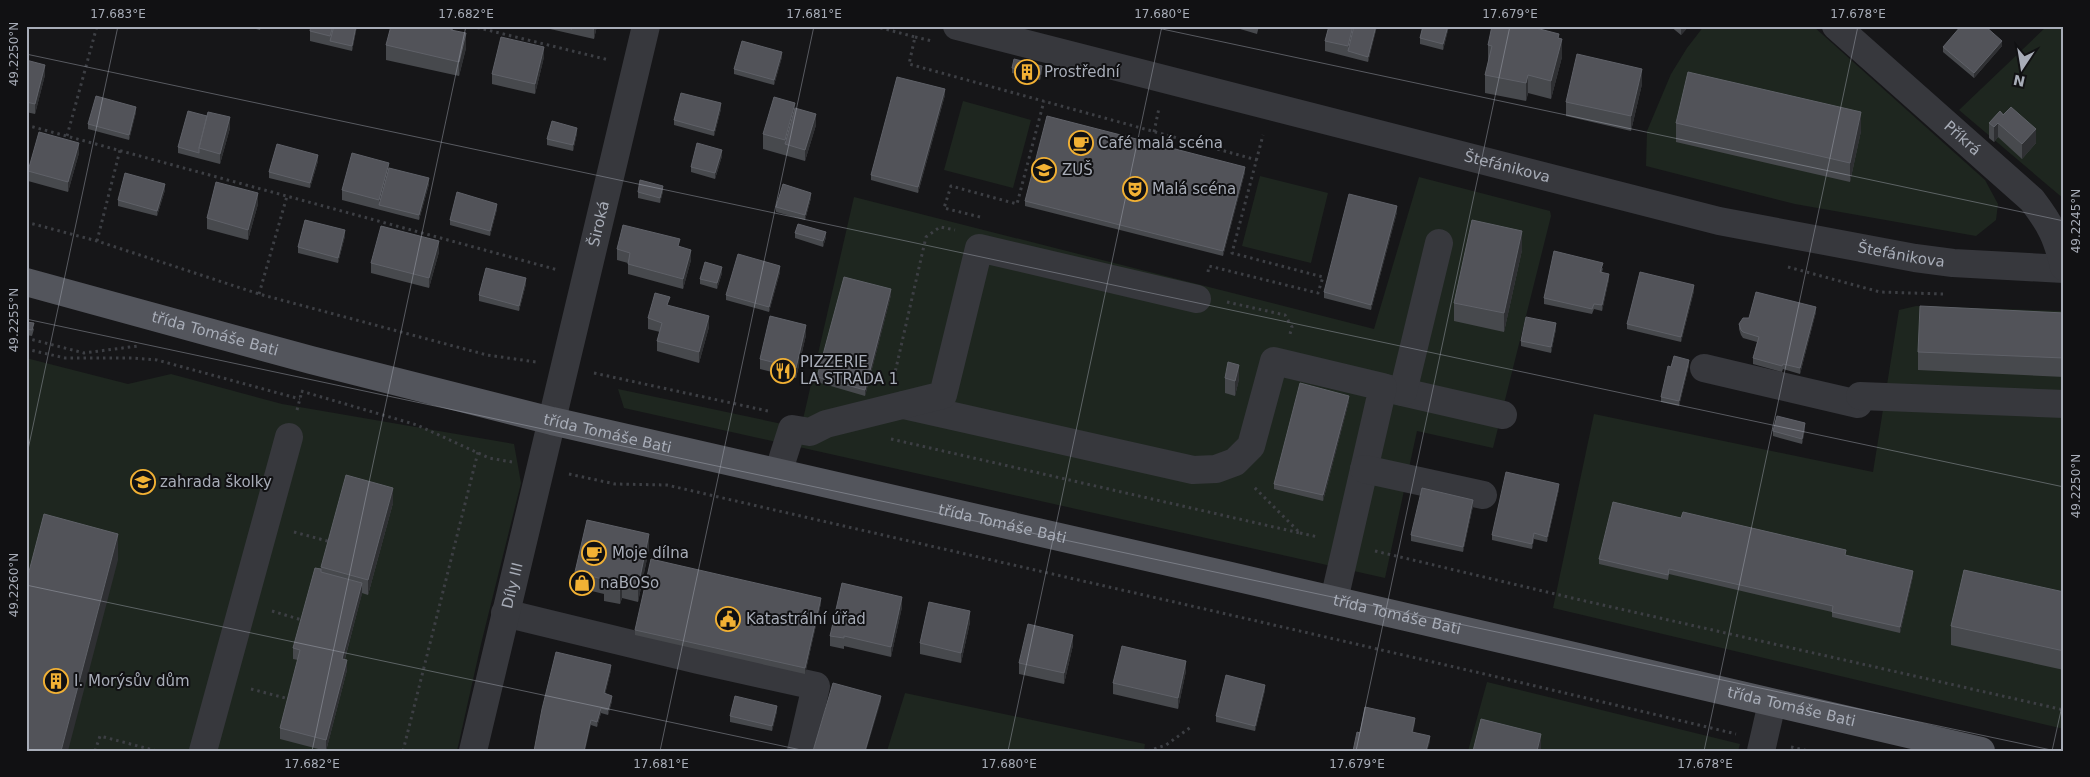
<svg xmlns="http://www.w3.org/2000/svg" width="2090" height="777" font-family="'DejaVu Sans',sans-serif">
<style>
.green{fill:#1e261f}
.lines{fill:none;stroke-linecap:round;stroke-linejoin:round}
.path{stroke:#3d3f44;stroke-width:3;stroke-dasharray:2.5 4;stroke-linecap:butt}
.minor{stroke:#37383d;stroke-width:28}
.major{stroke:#53555c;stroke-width:28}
.wall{fill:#47494d}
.shaded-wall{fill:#2f3033}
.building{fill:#525359;stroke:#5f6168}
.ticks{fill:none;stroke:#a8adb8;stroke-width:1;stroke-opacity:0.45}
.labels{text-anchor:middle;stroke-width:4;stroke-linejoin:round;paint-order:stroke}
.poi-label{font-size:15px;fill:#a8adb8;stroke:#111113;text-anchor:start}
.street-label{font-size:15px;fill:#a8adb8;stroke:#111113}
.neatline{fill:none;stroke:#a8adb8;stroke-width:2}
.ticks-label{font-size:12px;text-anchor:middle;fill:#a8adb8}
</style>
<rect width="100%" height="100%" fill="#161618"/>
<path class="green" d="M1704,26H1813L1985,180L1998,204L1996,220L1976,236L1795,204L1646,166L1647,131L1671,74L1687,48Z
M2047,26H2064V199L1959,110Z
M963,101L1031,120L1013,188L944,170Z
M1260,176L1328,193L1311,263L1242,246Z
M1419,177L1550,211L1551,216L1493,448L1417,431L1385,578L624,408L618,389L801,428L854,197L1374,329Z
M1916,306L2064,311V729L1553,608L1594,414L1873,472L1899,310Z
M26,358L128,384L171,374L282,404L514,444L521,483L481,644L457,751H26Z
M1487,682L1740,744L1738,751H1468Z
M905,693L1145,744L1144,751H887Z"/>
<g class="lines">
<path class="path" d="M471,26L609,60
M874,26L915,37L909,64L1257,160
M915,37L932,41
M26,125L558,270
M1154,132L1159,108
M67,136L97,26
M980,217L944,208L951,186L1017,204L1044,101
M26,222L97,241L259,294L487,355L536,362
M97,241L120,150
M1788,267L1880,292L1943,294
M1208,272L1209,266L1318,293L1323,277L1232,253L1263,135
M259,294L287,196
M1227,302L1285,315L1292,327L1290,334
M26,338L84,353L138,346
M26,349L65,358H133L157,360L300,399
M594,373L768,411
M894,377L926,237L940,227L955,230
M301,391L417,425L489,458L512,462
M297,410L302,391
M891,439L1300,533L1253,486
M569,474L615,484L667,485C1023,568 1381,648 1736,734
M294,532L331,542
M1300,533L1318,537
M1375,551L1572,598L2064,710
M272,611L302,620
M251,689L289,699
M1791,747L1808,751
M95,751L100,736L157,751
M403,751L478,452
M1148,751L1166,745L1191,727"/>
<g class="minor">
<path id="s1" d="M957,26L1719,221L1915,258L1953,263L2064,269"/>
<path id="s2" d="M1836,26L2032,200C2051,225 2057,237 2064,267"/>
<path d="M1704,368L1858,404"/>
<path d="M1385,388L1503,415"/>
<path d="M1403,392L1439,243"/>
<path d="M1860,396L2064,404"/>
<path d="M904,405L1193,470L1216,469L1235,462L1251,446L1274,361L1383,387L1334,600"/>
<path d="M1364,469L1483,495"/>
<path d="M778,473L792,429L810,432L826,424L943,395L979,248L1197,299"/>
<path d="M505,613L698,660L816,686L801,751"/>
<path d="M203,751L289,437"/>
<path id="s3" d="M473,751L646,26"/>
<path d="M1761,751L1772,703"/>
</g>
<path class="major" id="s4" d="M26,282L311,360L552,421L1226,575L1981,751"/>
</g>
<path class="wall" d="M244,26H261L260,30Z
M357,26L352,51L310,41V31Z
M453,26V30L466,48L459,76L386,60V45Z
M537,26H597L594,39Z
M1230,26H1259L1257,34Z
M1329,26H1377L1368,62L1325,51V41Z
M1423,26H1449L1443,50L1420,44V38Z
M1670,26H1689L1681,35Z
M1559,38L1562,57L1551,99L1528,93L1526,101L1485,93V75L1488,63V45Z
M2002,46L1974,78L1943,52V47Z
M544,57L535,94L492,84V74Z
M782,57L774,85L734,74V69Z
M26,60L45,75L35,114L26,112Z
M1012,68L1042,71L1040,80L1012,73Z
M1642,84L1631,131L1566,116V102Z
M945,95L918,193L871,180V175Z
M721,109L714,136L674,125V120Z
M2000,111L2036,143L2022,159L1998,137L1994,142L1989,138V123Z
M136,112L129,140L88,129V124Z
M1676,123L1861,131L1850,182L1676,142Z
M816,125L805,161L763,149V134Z
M230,128L220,164L178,153V147Z
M577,133L573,151L547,145V139Z
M79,153L68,192L28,181V171Z
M722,156L715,179L691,172V167Z
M318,161L310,188L269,178V172Z
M389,168L429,184L419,220L342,200V190Z
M1245,172L1223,256L1025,206V201Z
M165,190L157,216L118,206V200Z
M663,191L660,203L638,198V192Z
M811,198L805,220L776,212V207Z
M258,204L248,240L207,229V218Z
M497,209L490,236L450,225V220Z
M1397,212L1371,310L1324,298V292Z
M795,233L826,237L823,247L795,238Z
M345,236L338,263L298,253V247Z
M680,247L691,260L683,289L628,274V263L617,260V249Z
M1522,250L1504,332L1454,321V303Z
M439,252L429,288L371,273V263Z
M1603,268L1602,272L1609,279L1602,311L1594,309L1592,314L1544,304V298Z
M780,272L769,312L726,300V295Z
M722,273L717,289L700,284V279Z
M526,284L519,311L479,301V295Z
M1694,291L1681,342L1627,329V324Z
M891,295L865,396L817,382V377Z
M670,306L709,327L699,363L657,351V341L660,332L648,329V318Z
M1816,312L1800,374L1783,369L1782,372L1753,364V358L1757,342L1743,338L1741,335L1739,329V324L1749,318Z
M2064,313V377L1918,370V352Z
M26,322L34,329L32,336L26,335Z
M1556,329L1551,353L1521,346V341Z
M806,335L796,378L760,369V359Z
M1689,365L1679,406L1661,402V397L1671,367Z
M1225,378L1239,379L1235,396L1225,393Z
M1349,401L1323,501L1274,489V484Z
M1805,429L1802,444L1773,436V431Z
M1559,489L1547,542L1534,539L1532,549L1492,540V535Z
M393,503L368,595L362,593L345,659L347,670L326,751L280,739V728L298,660L293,659V648L321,567Z
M1473,506L1463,552L1411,541V535Z
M649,549L638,602L622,598L620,604L604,601V594L575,587V572Z
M1846,556L1913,576L1900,633L1832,617V612L1669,574L1668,580L1599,564V559Z
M2064,592V670L1951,645V626Z
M821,603L805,674L635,635V630Z
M902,607L891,657L844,646V649L830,646V636Z
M970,622L961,663L920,654V643Z
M1073,645L1064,684L1019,674V663Z
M611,670L605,694L612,701L608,715L601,713L597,727L591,725L534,751Z
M1186,671L1178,709L1113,694V683Z
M1265,690L1255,731L1216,722V716Z
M777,711L772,731L730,722V716Z"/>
<path class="shaded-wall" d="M356,26H357L352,51V46Z
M594,26H597L594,39Z
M1353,26H1355L1348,51V46Z
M1376,26H1377L1368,62V57Z
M1448,26H1449L1443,50V44Z
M1681,26H1689L1681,35Z
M466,33V48L459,76V62Z
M1559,34V51L1562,39V57L1551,99V81Z
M2002,41V46L1974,78V73Z
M544,47V57L535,94V84Z
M782,52V57L774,85V80Z
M45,65V75L35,114V104Z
M1042,66V71L1040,80V75Z
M1642,69V84L1631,131V116Z
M1528,75V93L1526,101V83Z
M945,89V95L918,193V187Z
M721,103V109L714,136V131Z
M795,103V118L785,144V140Z
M136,107V112L129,140V135Z
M1861,112V131L1850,182V163Z
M816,114V125L805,161V150Z
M230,117V128L220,164V154Z
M1998,123V137L1994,142V127Z
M577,128V133L573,151V145Z
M2036,129V143L2022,159V144Z
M79,143V153L68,192V182Z
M722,150V156L715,179V173Z
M318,155V161L310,188V183Z
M389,163V173L379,205V210V200Z
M1245,167V172L1223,256V251Z
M429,178V184L419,220V215Z
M165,184V190L157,216V211Z
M663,186V191L660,203V198Z
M258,193V204L248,240V230Z
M811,193V198L805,220V215Z
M497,204V209L490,236V231Z
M1397,206V212L1371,310V305Z
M345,230V236L338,263V258Z
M1522,231V250L1504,332V313Z
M826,232V237L823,247V241Z
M439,241V252L429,288V278Z
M691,250V260L683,289V279Z
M780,266V272L769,312V307Z
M722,267V273L717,289V283Z
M1609,274V279L1602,311V305Z
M526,278V284L519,311V306Z
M1694,285V291L1681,342V337Z
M891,289V295L865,396V390Z
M1816,307V312L1800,374V368Z
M709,316V327L699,363V352Z
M1556,323V329L1551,353V347Z
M806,325V335L796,378V368Z
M1689,360V365L1679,406V401Z
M1239,365V379L1235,396V381Z
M1349,396V401L1323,501V495Z
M1805,423V429L1802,444V439Z
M1559,484V489L1547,542V537Z
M393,488V503L368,595V580Z
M1473,500V506L1463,552V547Z
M1534,533V539L1532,549V544Z
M118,534V560L68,751H61Z
M649,534V549L638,602V587Z
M1913,571V576L1900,633V627Z
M362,583V594L342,669V659Z
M622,584V598L620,604V590Z
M902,597V607L891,657V647Z
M821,598V603L805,674V668Z
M970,611V622L961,663V653Z
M1073,635V645L1064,684V673Z
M347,660V670L326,751V740Z
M1186,661V671L1178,709V698Z
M611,665V670L604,699V693Z
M1265,685V690L1255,731V726Z
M612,696V701L608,715V710Z
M881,696V701L866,751H865Z
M777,706V711L772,731V726Z
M601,708V713L597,727V722Z
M1415,718V723L1412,738V732Z
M591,720V725L585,751H584Z
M1541,734V751H1537Z
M1430,736V742L1427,751H1426Z"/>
<path class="building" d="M311,26H333L330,36L310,31Z
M334,26H356L352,46L330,41Z
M391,26H452L451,30L466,33L459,62L386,45Z
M560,26H572V29Z
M582,26H594V29Z
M1329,26H1353L1348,46L1325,41Z
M1354,26H1376L1368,57L1348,51Z
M1423,26H1448L1443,44L1420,38Z
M1492,26H1528L1559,34L1558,38L1562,39L1551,81L1528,75L1526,83L1485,75L1492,46L1488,45Z
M1961,26H1985L2002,41L1974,73L1943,47Z
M501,37L544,47L535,84L492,74Z
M742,41L782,52L774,80L734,69Z
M1577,54L1642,69L1631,116L1566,102Z
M1014,59L1042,66L1040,75L1012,68Z
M26,60L45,65L35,104L26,102Z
M1688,72L1861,112L1850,163L1676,123Z
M897,77L945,89L918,187L871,175Z
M681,93L721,103L714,131L674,120Z
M96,96L136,107L129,135L88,124Z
M774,97L795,103L785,140L763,134Z
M2011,107L2036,129L2022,144L1998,123L1994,127L1989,123L2000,111L2003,115Z
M795,108L816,114L805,150L785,144Z
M188,111L207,116L199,148V153L178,147Z
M208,112L230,117L220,154L199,148Z
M1047,116L1245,167L1223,251L1025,201Z
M552,121L577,128L573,145L547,139Z
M39,132L79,143L68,182L28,171Z
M697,143L722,150L715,173L691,167Z
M277,144L318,155L310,183L269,172Z
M352,153L389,163L379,200L342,190Z
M389,168L429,178L419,215L379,205Z
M125,173L165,184L157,211L118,200Z
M640,180L663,186L660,198L638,192Z
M216,182L258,193L248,230L207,218Z
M783,184L811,193L805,215L776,207Z
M457,192L497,204L490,231L450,220Z
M1349,194L1397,206L1371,305L1324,292Z
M305,220L345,230L338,258L298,247Z
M1472,220L1522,231L1504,313L1454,303Z
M798,224L826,232L823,241L795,233Z
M623,225L680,239L678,246L691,250L683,279L628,264L630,253L617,249Z
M381,226L439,241L429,278L371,263Z
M1554,251L1603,263L1600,272L1609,274L1602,305L1594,304L1592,309L1544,298Z
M738,254L780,266L769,307L726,295Z
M705,262L722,267L717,283L700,279Z
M486,268L526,278L519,306L479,295Z
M1640,272L1694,285L1681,337L1627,324Z
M844,277L891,289L865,390L817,377Z
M1756,292L1816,307L1800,368L1783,364L1782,366L1753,358L1759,337L1743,332L1741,330L1739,324L1743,318H1749Z
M655,293L670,297L667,305L709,316L699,352L657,341L662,323L648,318Z
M1920,306L2064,313V358L1918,352Z
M770,316L806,325L796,368L760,359Z
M1526,317L1556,323L1551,347L1521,341Z
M26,322L34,323L32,330L26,329Z
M1674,356L1689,360L1679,401L1661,397L1668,366L1671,367Z
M1228,362L1239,365L1235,381L1225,378Z
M1300,383L1349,396L1323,495L1274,484Z
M1777,416L1805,423L1802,439L1773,431Z
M1506,472L1559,484L1547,537L1534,533L1532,544L1492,535Z
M346,475L393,488L368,580L321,567Z
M1422,488L1473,500L1463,547L1411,535Z
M1613,502L1681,518L1683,512L1846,550L1845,555L1913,571L1900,627L1832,612L1833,606L1669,569L1668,575L1599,559Z
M44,514L118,534L61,751H26V583Z
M587,520L649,534L638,587L622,584L620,590L604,586L606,580L575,572Z
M651,559L821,598L805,668L635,630Z
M315,568L321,569V572L362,583L342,659L347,660L326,740L280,728L300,650L293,648Z
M1964,570L2064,592V651L1951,626Z
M842,583L902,597L891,647L844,636V638L830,636Z
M929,602L970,611L961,653L920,643Z
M1028,624L1073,635L1064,673L1019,663Z
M1122,646L1186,661L1178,698L1113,683Z
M556,652L611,665L604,693L612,696L608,710L601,708L597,722L591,720L584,751H534L542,709Z
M1226,675L1265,685L1255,726L1216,716Z
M833,683L881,696L865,751H813Z
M735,696L777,706L772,726L730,716Z
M1365,707L1415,718L1412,732L1430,736L1426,751H1353L1357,732L1360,733Z
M1481,719L1541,734L1537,751H1473Z"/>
<path class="ticks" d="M1148,26L2064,221M26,54L2064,487M26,319L2056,751M26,459L118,26M26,585L806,751M312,751L466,26M660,751L814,26M1008,751L1162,26M1356,751L1510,26M1704,751L1858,26M2052,751L2064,697"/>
<defs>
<symbol id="building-ring" viewBox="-11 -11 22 22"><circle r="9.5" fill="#111113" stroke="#f2b134" stroke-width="1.5"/><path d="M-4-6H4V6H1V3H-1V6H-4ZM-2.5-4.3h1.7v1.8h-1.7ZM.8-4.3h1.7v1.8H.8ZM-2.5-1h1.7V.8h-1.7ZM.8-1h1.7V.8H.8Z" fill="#f2b134"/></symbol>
<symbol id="cafe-ring" viewBox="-11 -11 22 22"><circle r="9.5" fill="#111113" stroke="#f2b134" stroke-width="1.5"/><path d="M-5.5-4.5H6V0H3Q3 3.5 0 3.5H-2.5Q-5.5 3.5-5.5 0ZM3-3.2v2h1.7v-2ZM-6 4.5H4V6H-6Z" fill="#f2b134"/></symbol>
<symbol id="school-ring" viewBox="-11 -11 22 22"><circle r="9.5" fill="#111113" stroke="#f2b134" stroke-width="1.5"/><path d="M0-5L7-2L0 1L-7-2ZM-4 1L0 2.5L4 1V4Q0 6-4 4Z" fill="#f2b134"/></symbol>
<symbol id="theatre-ring" viewBox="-11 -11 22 22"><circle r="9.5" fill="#111113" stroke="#f2b134" stroke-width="1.5"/><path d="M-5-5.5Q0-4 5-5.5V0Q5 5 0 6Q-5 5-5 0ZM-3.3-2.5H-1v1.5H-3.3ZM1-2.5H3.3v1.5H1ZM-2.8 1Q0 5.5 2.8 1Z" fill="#f2b134"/></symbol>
<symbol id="restaurant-ring" viewBox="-11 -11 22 22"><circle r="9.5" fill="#111113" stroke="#f2b134" stroke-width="1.5"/><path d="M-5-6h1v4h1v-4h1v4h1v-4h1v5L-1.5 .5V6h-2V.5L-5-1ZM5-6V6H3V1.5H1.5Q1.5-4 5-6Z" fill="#f2b134"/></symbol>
<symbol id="shop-ring" viewBox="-11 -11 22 22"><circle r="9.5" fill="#111113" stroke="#f2b134" stroke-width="1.5"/><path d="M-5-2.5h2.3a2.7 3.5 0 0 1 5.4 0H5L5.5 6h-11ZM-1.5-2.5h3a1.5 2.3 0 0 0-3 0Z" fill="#f2b134"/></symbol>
<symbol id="civic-ring" viewBox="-11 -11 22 22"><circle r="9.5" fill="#111113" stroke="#f2b134" stroke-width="1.5"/><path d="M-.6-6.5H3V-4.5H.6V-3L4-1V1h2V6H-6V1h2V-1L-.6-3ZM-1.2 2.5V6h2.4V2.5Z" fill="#f2b134"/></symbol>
</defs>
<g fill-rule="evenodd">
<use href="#building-ring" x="1013" y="58" width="28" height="28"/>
<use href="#cafe-ring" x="1067" y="129" width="28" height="28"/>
<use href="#school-ring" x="1030" y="156" width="28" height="28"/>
<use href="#theatre-ring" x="1121" y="175" width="28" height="28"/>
<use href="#restaurant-ring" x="769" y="357" width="28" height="28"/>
<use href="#school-ring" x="129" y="468" width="28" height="28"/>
<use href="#cafe-ring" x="580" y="539" width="28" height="28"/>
<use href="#shop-ring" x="568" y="569" width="28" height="28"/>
<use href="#civic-ring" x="714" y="605" width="28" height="28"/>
<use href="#building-ring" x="42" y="667" width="28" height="28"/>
</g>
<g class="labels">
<g class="poi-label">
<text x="1044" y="77">Prostřední</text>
<text x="1098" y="148">Café malá scéna</text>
<text x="1062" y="175">ZUŠ</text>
<text x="1152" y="194">Malá scéna</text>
<text x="800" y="367">PIZZERIE<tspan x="800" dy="17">LA STRADA 1</tspan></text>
<text x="160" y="487">zahrada školky</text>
<text x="612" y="558">Moje dílna</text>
<text x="600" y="588">naBOSo</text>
<text x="746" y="624">Katastrální úřad</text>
<text x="74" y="686">I. Morýsův dům</text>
</g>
<g class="street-label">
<text dy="5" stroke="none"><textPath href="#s2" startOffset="169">Příkrá</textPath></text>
<text dy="5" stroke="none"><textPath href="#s1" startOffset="568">Štefánikova</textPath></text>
<text dy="5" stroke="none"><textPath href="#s3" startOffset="542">Široká</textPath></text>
<text dy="5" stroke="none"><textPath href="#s1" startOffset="972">Štefánikova</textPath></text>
<text dy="5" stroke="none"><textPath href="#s4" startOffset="196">třída Tomáše Bati</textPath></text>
<text dy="5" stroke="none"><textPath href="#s4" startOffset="601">třída Tomáše Bati</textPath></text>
<text dy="5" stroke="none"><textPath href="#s4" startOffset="1006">třída Tomáše Bati</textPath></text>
<text dy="5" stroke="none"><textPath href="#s3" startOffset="170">Díly III</textPath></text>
<text dy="5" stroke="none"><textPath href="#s4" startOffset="1411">třída Tomáše Bati</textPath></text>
<text dy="5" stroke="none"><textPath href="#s4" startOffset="1816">třída Tomáše Bati</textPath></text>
</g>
</g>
<rect width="2090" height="777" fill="none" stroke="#111113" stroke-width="55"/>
<g transform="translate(2022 68) rotate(192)" stroke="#111113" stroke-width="4" paint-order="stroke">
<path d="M0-4L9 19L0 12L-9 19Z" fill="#a8adb8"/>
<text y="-8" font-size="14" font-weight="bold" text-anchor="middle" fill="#a8adb8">N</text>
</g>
<rect x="28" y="28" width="2034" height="722" class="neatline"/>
<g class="ticks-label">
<text x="118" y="18">17.683°E</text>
<text x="466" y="18">17.682°E</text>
<text x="814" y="18">17.681°E</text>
<text x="1162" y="18">17.680°E</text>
<text x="1510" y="18">17.679°E</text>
<text x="1858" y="18">17.678°E</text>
<text transform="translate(14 54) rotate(-90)" y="4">49.2250°N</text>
<text transform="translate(2076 221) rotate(-90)" y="4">49.2245°N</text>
<text transform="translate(14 320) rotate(-90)" y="4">49.2255°N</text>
<text transform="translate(2076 486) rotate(-90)" y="4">49.2250°N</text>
<text transform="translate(14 585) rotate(-90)" y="4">49.2260°N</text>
<text x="312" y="768">17.682°E</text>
<text x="661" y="768">17.681°E</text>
<text x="1009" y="768">17.680°E</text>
<text x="1357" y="768">17.679°E</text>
<text x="1705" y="768">17.678°E</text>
</g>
</svg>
